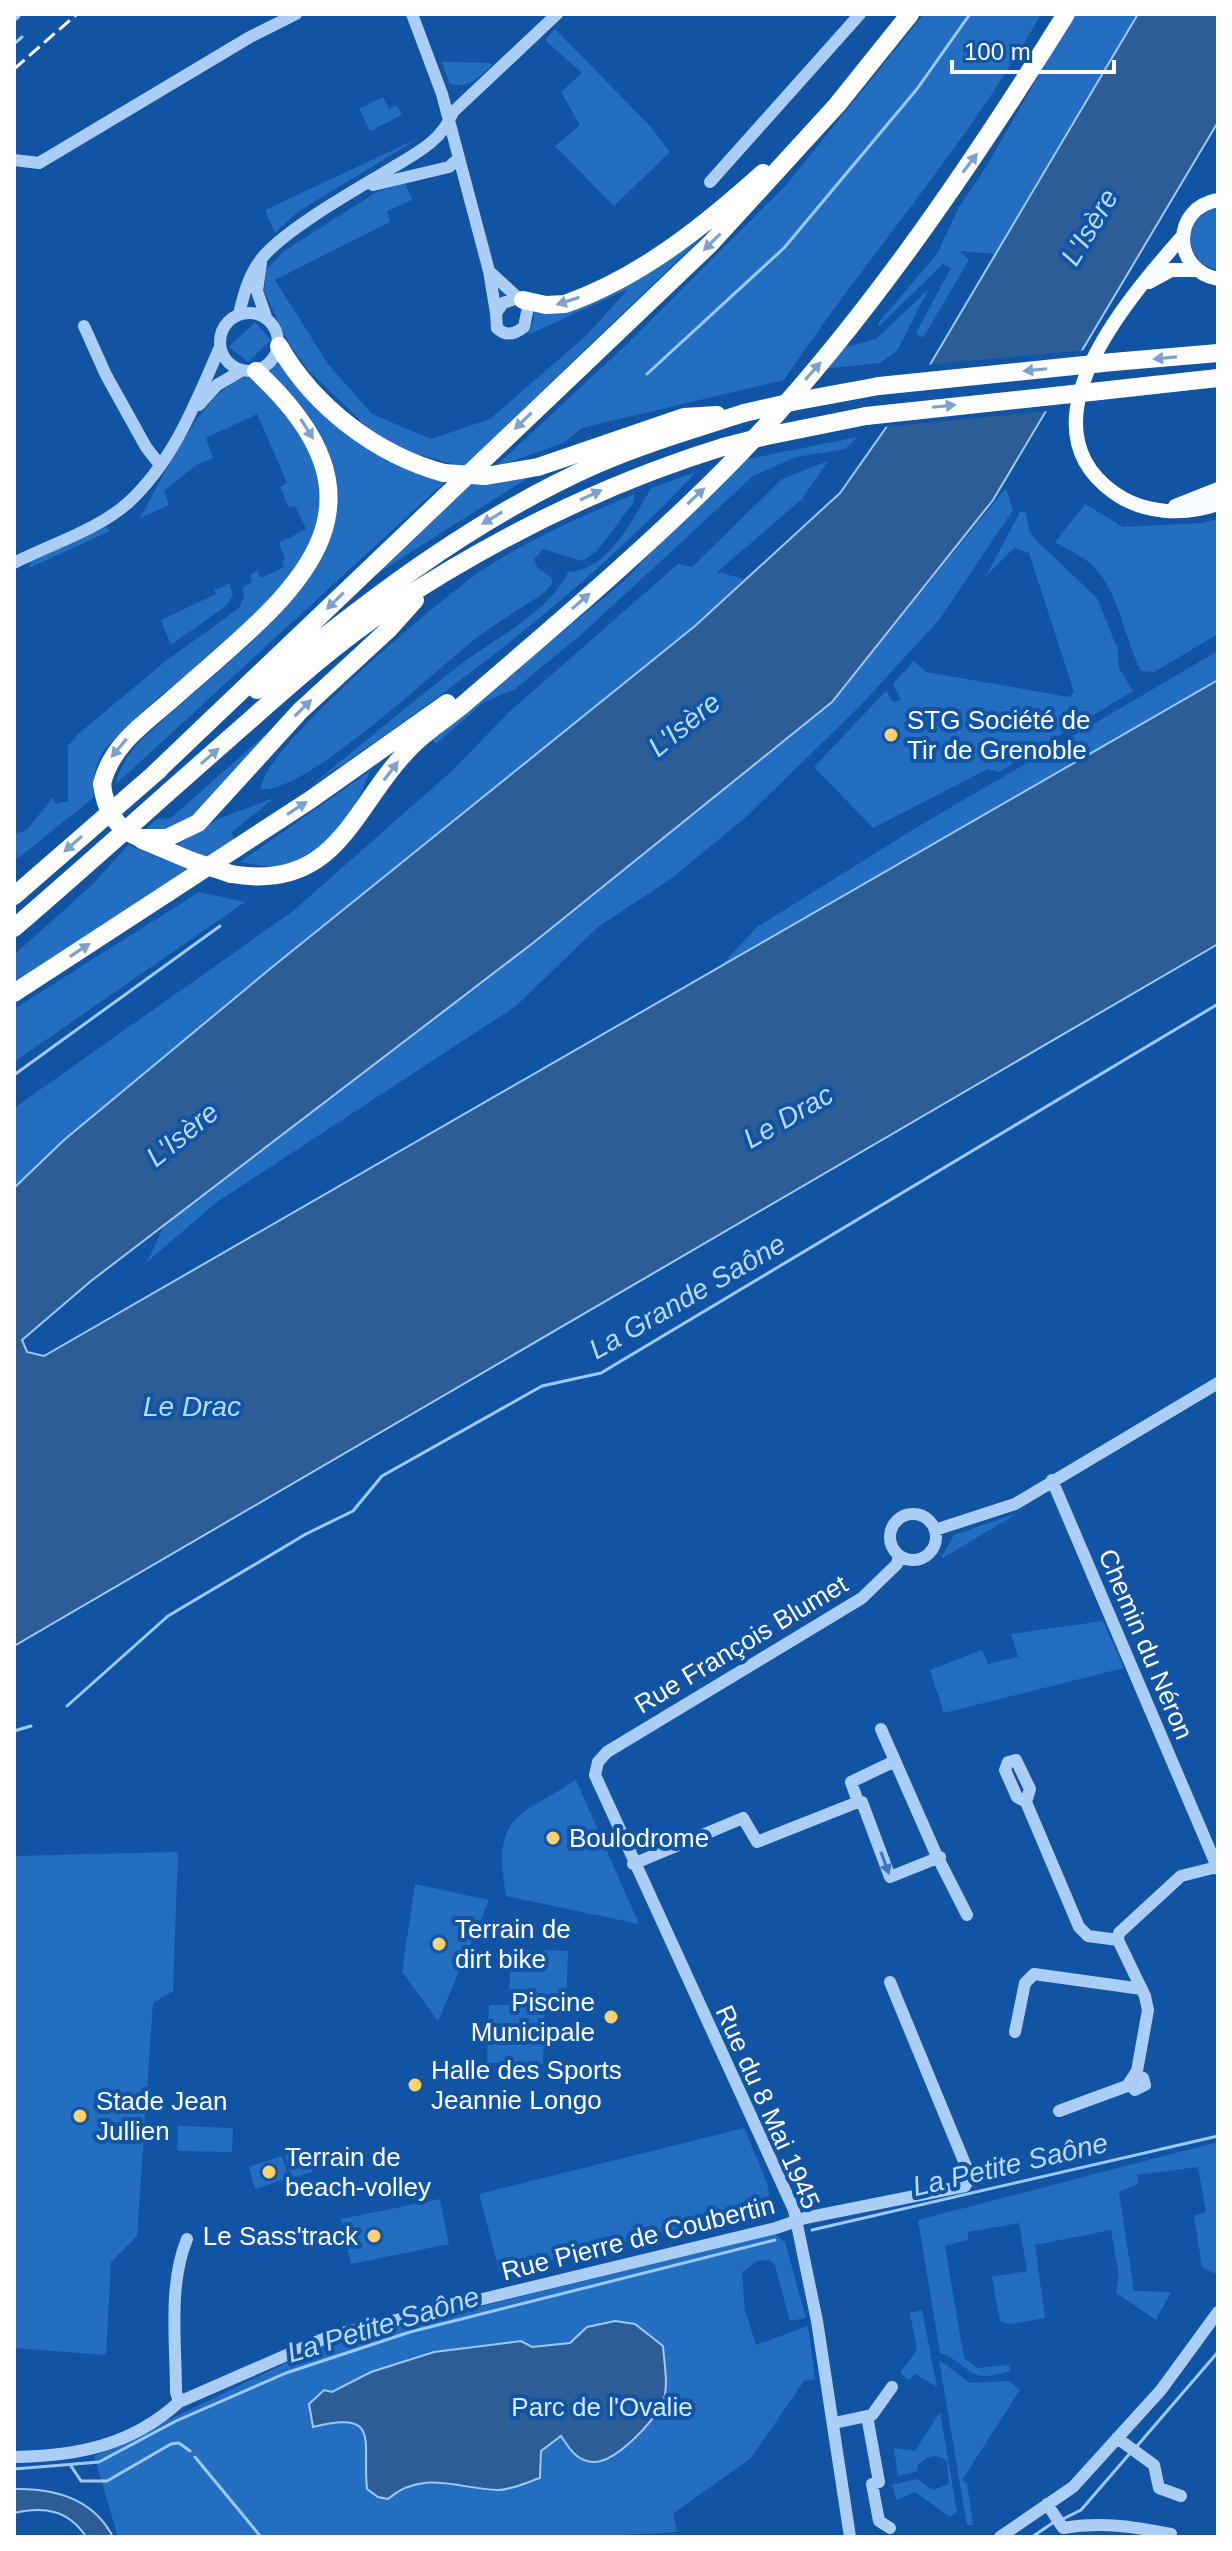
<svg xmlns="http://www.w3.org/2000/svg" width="1232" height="2551" font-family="Helvetica,sans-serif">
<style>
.green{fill:#236ec1}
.water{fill:#2d5d97;stroke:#9dc9f9;stroke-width:2}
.pier{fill:#1154a3}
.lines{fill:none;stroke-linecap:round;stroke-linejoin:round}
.stream{stroke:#9dc9f9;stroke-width:3}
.minor{stroke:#abcef6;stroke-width:12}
.major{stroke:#f9fcff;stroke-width:14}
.highway{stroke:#fff;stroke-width:18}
.rail{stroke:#fff;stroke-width:3;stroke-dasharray:14 6;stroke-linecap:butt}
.highway-bridge{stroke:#fff;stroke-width:18}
.oneway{fill:#7ca1cc}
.oneway2{fill:#3f79bc}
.poi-dot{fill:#ffd26f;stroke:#1154a3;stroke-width:3}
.labels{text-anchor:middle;stroke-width:8;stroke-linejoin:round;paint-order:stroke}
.poi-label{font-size:26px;fill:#fff;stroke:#1154a3;text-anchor:start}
.street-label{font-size:26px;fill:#fff;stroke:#1154a3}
.park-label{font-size:26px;fill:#d4e8fe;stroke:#1154a3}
.water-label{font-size:28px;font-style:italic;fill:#b8d8fc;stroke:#1154a3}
</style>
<rect width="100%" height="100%" fill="#1154a3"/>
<path class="green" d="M924,14H1041C968,145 867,256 784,380L582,428L563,443L495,467L626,345L787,184Z
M1074,14H1138L996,254L960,251L969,260L923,338L916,333L951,268L943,264L879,326L878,323L937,254L959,207L986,167Z
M555,29L651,127L670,152L614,206L555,146L580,125L561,92L582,73L545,40Z
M442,62L490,63L492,65C479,77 469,89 450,84Z
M383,97L389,109L397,105L402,115L370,131L359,109Z
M421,137L299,211L275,233L265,210Z
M405,182L412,200L387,211L390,222L275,280L328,364L372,414L431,439L490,419L588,334L628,289L528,335L534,320V308L705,234L463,467L403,450L370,430L308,370L289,344L264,291L266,270L284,251L375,193Z
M1218,208V270C1182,263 1181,215 1218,208Z
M928,290L897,351L880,363L822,369L843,348L876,339Z
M255,322L271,340L248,362L229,347Z
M281,359L337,421L448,479L116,784C122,753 147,735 170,714C225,664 312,601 333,528C337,514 334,499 333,485C330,440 304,400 268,373Z
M247,377C273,389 304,425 313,453C356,579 200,650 129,725C117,737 100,750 96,768C93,777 94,788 93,798L17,859L14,834L27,830L53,797L55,804L68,801V746L78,734L167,660L239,608L244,597L243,587L252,582L250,575L257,571L261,578L284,567L282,561L285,559L279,543L306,529L295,506L289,508L280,487L287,483L257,414L206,438L213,458L196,465L164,491L169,505L140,518C163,479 203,387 247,377Z
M857,437L845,449L796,457L753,476L583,633L515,689L483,703L436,744L432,739L623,582L738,461Z
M828,461L802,499L717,572L744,579L695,626L271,968L64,1140L14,1188V1108L293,911L453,770L509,712L678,564L692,567L782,479Z
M537,472L364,582L473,483Z
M696,472C582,594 448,694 309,787C359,747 407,706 457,667C493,639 548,614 568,572C608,571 633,519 651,488Z
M1006,488L1013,510L939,620L860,706L746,817L672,878L598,927L516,1006L217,1202L147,1262L165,1224L533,943L832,702Z
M635,494L633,503L597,551L582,561L543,549L534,559L537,567L552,578V584L545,592C522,608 496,623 474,640C437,669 304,795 261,789C259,751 444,596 481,571C529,539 582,516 635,494Z
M1085,504L1123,527L1202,523L1218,519V634L1154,672L1141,671C1124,638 1120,594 1093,566C1083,556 1066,549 1055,542Z
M1020,512L1026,513L1029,531L1036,540L1097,598L1118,650L1119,668L1133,691L999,772L988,769L873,828L814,767L886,691L893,702L901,700L893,684L914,661L926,672L1069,697L1074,692L1029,553L1014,548L986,576Z
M105,527L110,531L29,568L31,562Z
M229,583L233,595L226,606L171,645L161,620L216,594L213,587L218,589Z
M1218,651V680L717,970L757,927L914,829Z
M275,726L208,804L174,831L145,830L157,819L171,818Z
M370,771C356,808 329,865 283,867C269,868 253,864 240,862Z
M274,798L232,832L234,839L207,858L175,846L218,819Z
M128,845L189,870L14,984V955L94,883Z
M199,892L245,902L14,1062V1009Z
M1018,1513L943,1558L942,1556L954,1535Z
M1103,1621L1124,1668L944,1713L930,1670L982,1650L988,1664L1018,1657L1011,1634Z
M576,1780L639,1924L506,1896C493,1816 514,1819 576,1780Z
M178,1852L173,1991L153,2003L137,2236L111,2262L106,2355L14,2348V1856Z
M415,1884L489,1900L438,2021L402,1972Z
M511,1949L568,1951L566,2007H545L543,2064L487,2063L489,2005H509Z
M178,2126L233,2128L232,2152L177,2151Z
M744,2128L767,2183L771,2205L500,2273L479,2194Z
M1218,2142V2275L1202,2267L1194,2216L1206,2212L1198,2167L1137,2175L1138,2184L1119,2192L1134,2291L1171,2292L1156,2320L1116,2293L1119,2275L1111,2230L1035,2245L1045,2318L1010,2324L1000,2321L992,2277L1027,2271L1019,2223L968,2232V2240L945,2246L964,2358L977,2368L1009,2365L1011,2371C963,2385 976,2366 940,2353L918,2220Z
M306,2149L312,2172L292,2178L285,2155Z
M282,2156L289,2178L255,2189L249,2167Z
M440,2199L449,2244L351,2264L341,2219Z
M775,2234L785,2242L806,2318L790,2321L775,2266L770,2260L757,2261L742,2272L745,2310L756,2345L808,2326L815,2379L804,2381L751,2458L673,2514L677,2532L589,2537H118L94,2456L321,2346Z
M922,2310L937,2387L915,2374L909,2380L900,2373L917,2350L910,2313Z
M939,2360L970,2383L1009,2381L1020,2390L962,2480L967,2483L973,2525H967Z
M940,2412L957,2512L950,2517L915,2492L897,2500L892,2485L917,2479L933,2490L949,2484L947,2460C935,2453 928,2456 918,2465L917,2471L898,2476L894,2448L915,2451Z"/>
<path class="water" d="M1138,14H1218V122L993,500L832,702L533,943L91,1281L22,1340L27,1352L44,1356L1218,680V944L14,1646V1188L64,1140L271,968L695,626L840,493L928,368Z
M615,2321L635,2324L663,2346C664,2362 669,2386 663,2402C654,2421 616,2463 593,2462C576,2461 569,2448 561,2436L541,2451L540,2478C528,2482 511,2490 498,2490C458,2489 423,2469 388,2499L378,2497L367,2489C362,2442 382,2409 313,2427L309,2404L324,2390L332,2392L371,2372L434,2352L521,2341L532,2347L570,2343L587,2327Z
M14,2489C55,2488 93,2498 113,2537H86C69,2510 44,2506 14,2513Z"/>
<path class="pier" d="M1087,350L1050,411L884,427L924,365Z"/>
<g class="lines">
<path class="stream" d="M14,44L22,37
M647,374L784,248L917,89L970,14
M14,1075L220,926
M67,1706L168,1616L306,1534L353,1511L382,1476L542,1386L601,1373L1218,1004
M14,1731L31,1726
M812,2230L1218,2136
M1137,2446L1218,2352
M195,2457L261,2537
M71,2466L81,2481H107L171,2444L179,2443L190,2451
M14,2469L99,2462L176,2421L286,2373L410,2332L775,2240
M1061,2520L1081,2510L1132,2451
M1032,2537L1054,2522"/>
<path class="minor" d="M412,14L442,94L489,271L496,313
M14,15L15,14
M14,160L39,163L250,37L296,14
M710,182L860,14
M373,185L449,167L458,159
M261,263L257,291L266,317
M491,273L528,307L524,327C515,334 506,337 497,328L496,313L503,303L518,298
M220 342a29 29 0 1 1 58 0a29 29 0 1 1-58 0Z
M239,314C244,293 249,274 262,258C286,228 361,187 395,166C419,152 443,139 453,112L557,14
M84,326L106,375L146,447L160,465
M199,405L217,385L241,371
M14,563C51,544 98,530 129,502C174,460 196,402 220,347
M1052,1480L1218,1869
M890 1537a23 23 0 1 1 46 0a23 23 0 1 1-46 0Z
M935,1530L1015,1504L1218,1383
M881,1729L936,1854L967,1915
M858,1802H862L890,1877L940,1857
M1026,1802L1017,1797L1005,1770L1008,1762L1016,1760L1030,1789L1026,1802L1079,1927L1088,1936L1118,1940
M633,1864L743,1818L757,1842L858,1802L851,1782L895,1761
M1015,2032L1025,1983L1034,1974L1142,1989
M1129,2084L1135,2090L1145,2085L1143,2078L1136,2074
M1059,2111L1127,2086L1137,2071L1148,2010L1145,1996L1118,1940L1119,1933L1181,1876L1217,1867
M179,2402L176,2392C176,2343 168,2285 187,2239
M867,2416L879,2482L872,2484L879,2521L890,2528
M834,2423L872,2415L892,2387
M1117,2438L1154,2465L1159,2488L1181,2496
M14,2457C76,2456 131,2446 179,2402L330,2336L776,2228L805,2218L965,2186L970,2176L890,1982
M1047,2504L1063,2528C1101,2521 1134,2527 1171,2534V2537
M850,2537L817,2321L794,2210L595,1775L598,1762L607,1752L862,1598L897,1564L899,1556
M1000,2537L1073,2487L1161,2390L1218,2312"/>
<path class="major" d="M1218,200C1171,208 1172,270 1218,279
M1181,238C1129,298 1018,423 1113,492C1143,514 1184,516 1218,504
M1149,282L1171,270H1196
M1175,506L1218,489"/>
<path class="highway" d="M523,300L546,305L565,304C641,277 704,226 763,173
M279,346C314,407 377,455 444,473
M1113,362L1218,353
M1100,391L1218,378
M792,402L879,386
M762,437L866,416
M485,476L538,467L684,417L717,415
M257,690C364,604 469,521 595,465C643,444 694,429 744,413
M153,775L710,244L837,105L910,14
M102,784C111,746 142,725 170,701C285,599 412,515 256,371
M140,838H167L198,823L300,711L388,630L415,600
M142,840L192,861
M231,874C342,893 352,801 417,741C432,727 450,716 465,703C552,628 641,553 722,472C853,341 968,171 1066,14
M14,896L160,769
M14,928C87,865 159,800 232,736C281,693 332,646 386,610C491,540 603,484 723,447
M14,993L310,800L447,703"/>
<path class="rail" d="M14,69L77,14"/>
<path class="highway-bridge" d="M879,386L1113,362
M744,413L792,402
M866,416L1100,391
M723,447L762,437
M444,473L485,476
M102,784C105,809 115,829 140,838
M192,861L231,874"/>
</g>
<defs><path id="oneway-solid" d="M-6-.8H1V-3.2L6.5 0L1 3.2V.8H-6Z" transform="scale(2)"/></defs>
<g class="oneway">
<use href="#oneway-solid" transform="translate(970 163) rotate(-53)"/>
<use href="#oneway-solid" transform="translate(712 242) rotate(135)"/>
<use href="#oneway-solid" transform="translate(568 301) rotate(162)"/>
<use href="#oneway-solid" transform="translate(1165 358) rotate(175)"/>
<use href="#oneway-solid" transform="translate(1035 370) rotate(174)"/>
<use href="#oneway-solid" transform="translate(813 371) rotate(-49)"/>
<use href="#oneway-solid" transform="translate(944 406) rotate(-6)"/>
<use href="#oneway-solid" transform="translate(523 421) rotate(136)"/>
<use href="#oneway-solid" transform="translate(307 429) rotate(58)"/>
<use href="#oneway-solid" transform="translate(591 495) rotate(-25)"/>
<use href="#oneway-solid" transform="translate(696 496) rotate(-43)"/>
<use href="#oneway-solid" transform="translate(492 518) rotate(149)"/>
<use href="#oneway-solid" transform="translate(335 601) rotate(136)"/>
<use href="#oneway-solid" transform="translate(581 601) rotate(-41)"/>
<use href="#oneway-solid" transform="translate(303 708) rotate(-45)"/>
<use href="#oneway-solid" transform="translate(119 748) rotate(130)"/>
<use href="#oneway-solid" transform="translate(210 756) rotate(-41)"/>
<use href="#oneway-solid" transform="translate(391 771) rotate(-53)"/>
<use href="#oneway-solid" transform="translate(297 808) rotate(-33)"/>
<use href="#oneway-solid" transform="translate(73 844) rotate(139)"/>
<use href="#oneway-solid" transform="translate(80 950) rotate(-33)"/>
</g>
<use class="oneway2" href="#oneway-solid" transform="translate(885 1863) rotate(70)"/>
<g class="poi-dot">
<circle cx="891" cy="735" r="8"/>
<circle cx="553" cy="1838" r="8"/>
<circle cx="439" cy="1944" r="8"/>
<circle cx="611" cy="2017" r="8"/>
<circle cx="415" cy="2085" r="8"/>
<circle cx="80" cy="2116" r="8"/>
<circle cx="269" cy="2172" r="8"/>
<circle cx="374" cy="2236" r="8"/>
</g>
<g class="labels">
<g class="poi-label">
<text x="907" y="729">STG Société de<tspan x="907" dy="30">Tir de Grenoble</tspan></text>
<text x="569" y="1847">Boulodrome</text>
<text x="455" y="1938">Terrain de<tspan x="455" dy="30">dirt bike</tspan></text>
<text x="595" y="2011" text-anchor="end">Piscine<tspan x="595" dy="30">Municipale</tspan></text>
<text x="431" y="2079">Halle des Sports<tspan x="431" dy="30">Jeannie Longo</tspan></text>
<text x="96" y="2110">Stade Jean<tspan x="96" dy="30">Jullien</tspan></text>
<text x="285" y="2166">Terrain de<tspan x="285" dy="30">beach-volley</tspan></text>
<text x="358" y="2245" text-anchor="end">Le Sass'track</text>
</g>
<g class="street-label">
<text transform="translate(741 1644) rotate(-31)" y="9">Rue François Blumet</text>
<text transform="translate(1146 1644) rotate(67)" y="9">Chemin du Néron</text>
<text transform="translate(768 2107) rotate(66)" y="9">Rue du 8 Mai 1945</text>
<text transform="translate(638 2238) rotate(-14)" y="9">Rue Pierre de Coubertin</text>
</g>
<g class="park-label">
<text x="602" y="2416">Parc de l'Ovalie</text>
</g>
<g class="water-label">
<text transform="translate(1089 227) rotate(-59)" y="10">L'Isère</text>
<text transform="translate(684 724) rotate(-39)" y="10">L'Isère</text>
<text transform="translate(788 1116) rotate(-30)" y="10">Le Drac</text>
<text transform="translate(182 1134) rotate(-39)" y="10">L'Isère</text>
<text transform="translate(687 1296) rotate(-30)" y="10">La Grande Saône</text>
<text x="192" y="1416">Le Drac</text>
<text transform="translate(1010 2164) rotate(-13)" y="10">La Petite Saône</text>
<text transform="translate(383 2324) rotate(-17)" y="10">La Petite Saône</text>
</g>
</g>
<rect width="1232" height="2551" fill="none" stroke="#ffffff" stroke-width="32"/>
<path d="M952 60v12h162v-12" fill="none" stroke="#ffffff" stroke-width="4"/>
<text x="964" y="60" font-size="24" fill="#ffffff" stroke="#1154a3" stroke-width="6" paint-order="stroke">100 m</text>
</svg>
